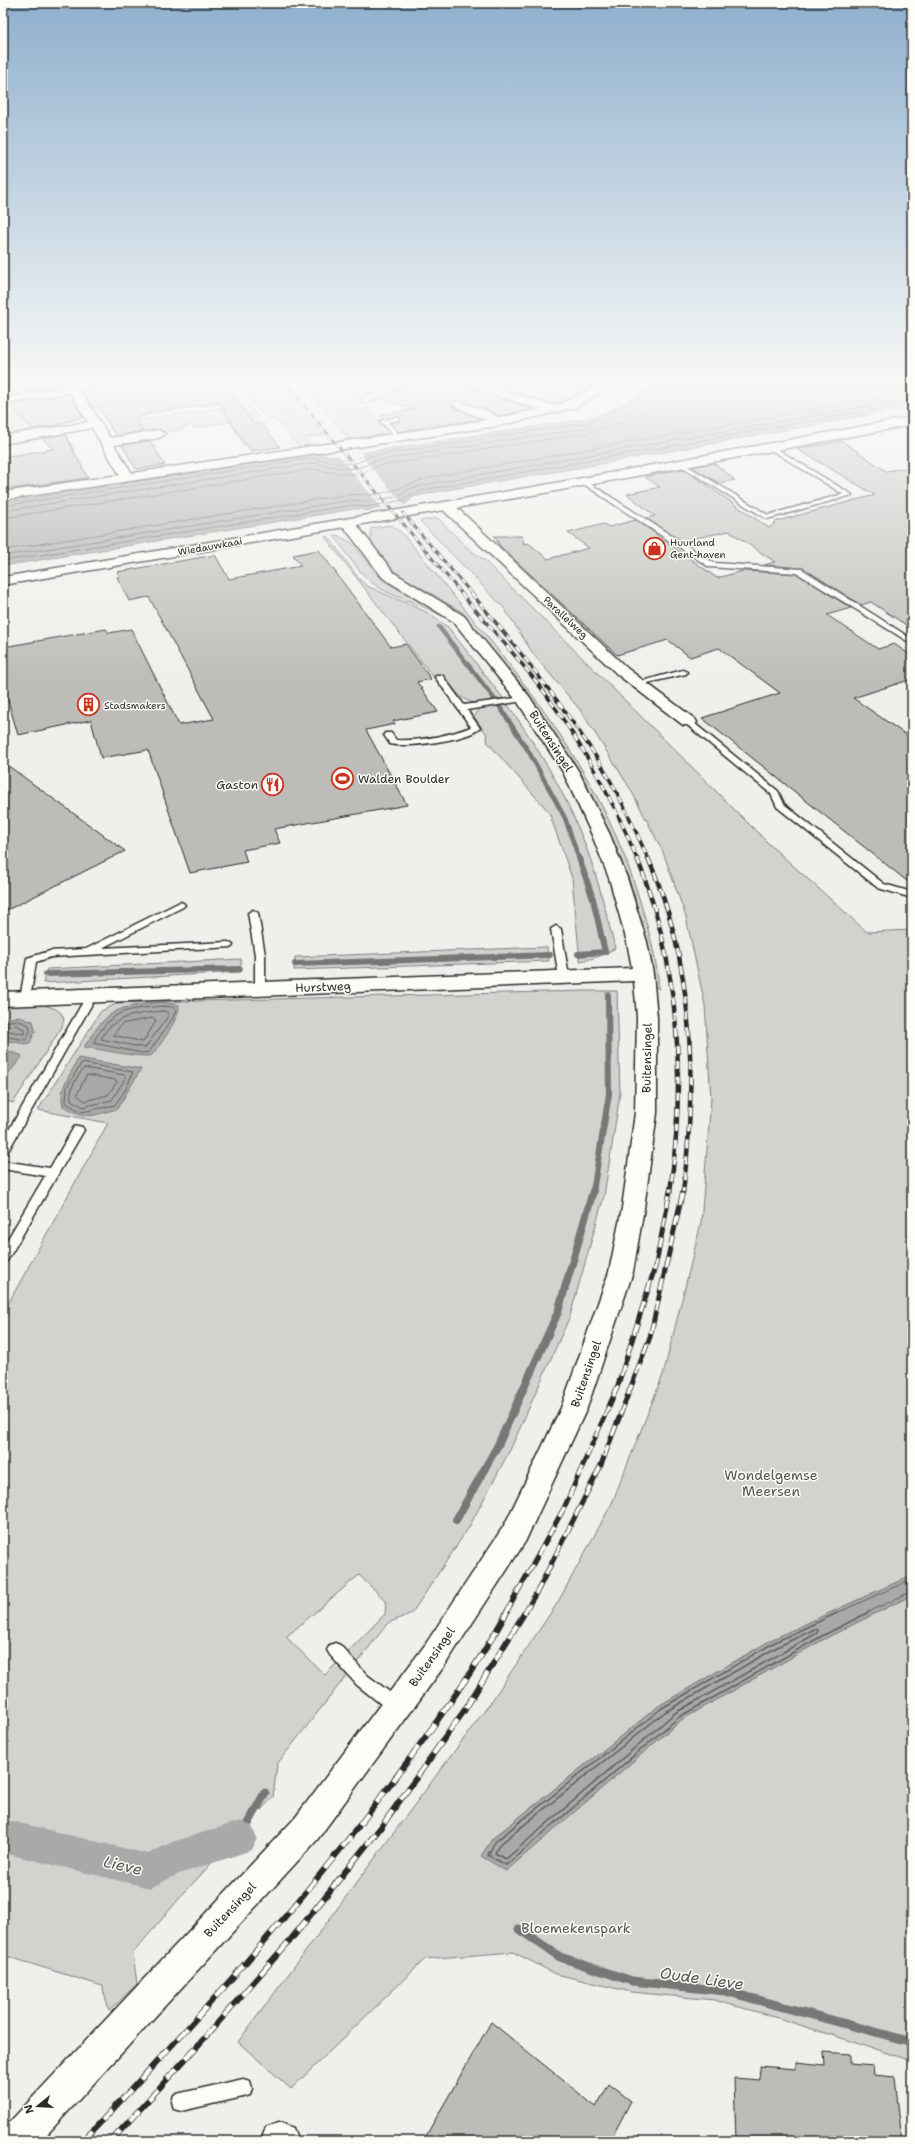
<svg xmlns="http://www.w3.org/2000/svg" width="915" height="2144" font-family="'Shantell Sans',sans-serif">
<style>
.green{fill:#d3d2cf;stroke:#7f7e7d;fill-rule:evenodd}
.water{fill:#aaa9a7;stroke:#777775}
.pier{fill:#f0efeb}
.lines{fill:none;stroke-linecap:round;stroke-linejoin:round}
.shore-far1{stroke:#5e5d5d;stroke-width:1}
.shore{stroke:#5e5d5d;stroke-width:1.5}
.stream-far3{stroke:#777775;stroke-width:4.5}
.stream-far2{stroke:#777775;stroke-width:6}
.stream-far1{stroke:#777775;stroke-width:8}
.stream{stroke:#777775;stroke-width:9}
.canal{fill:#aaa9a7;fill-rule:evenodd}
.building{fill:#bdbcb8;stroke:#2b2b2b}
.lane-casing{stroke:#2b2b2b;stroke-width:3}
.street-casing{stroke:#2b2b2b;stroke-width:3}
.secondary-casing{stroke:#2b2b2b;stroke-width:3}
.lane{fill:#fdfcf7;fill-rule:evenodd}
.street{fill:#fdfcf7;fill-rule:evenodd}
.secondary{fill:#fdfcf7;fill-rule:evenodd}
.rail-far4-casing{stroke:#2b2b2b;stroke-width:3}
.rail-far3-casing{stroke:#2b2b2b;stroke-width:3.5}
.rail-far2-casing{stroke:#2b2b2b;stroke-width:4.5}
.rail-far1-casing{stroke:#2b2b2b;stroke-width:5}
.rail-casing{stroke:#2b2b2b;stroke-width:6}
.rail-far4{stroke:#fdfcf7;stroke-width:2;stroke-dasharray:5.5;stroke-linecap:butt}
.rail-far3{stroke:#fdfcf7;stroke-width:2.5;stroke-dasharray:7;stroke-linecap:butt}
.rail-far2{stroke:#fdfcf7;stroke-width:3;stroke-dasharray:8;stroke-linecap:butt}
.rail-far1{stroke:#fdfcf7;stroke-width:3.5;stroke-dasharray:11;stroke-linecap:butt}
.rail{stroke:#fdfcf7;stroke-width:4.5;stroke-dasharray:14;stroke-linecap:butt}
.labels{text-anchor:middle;stroke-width:3;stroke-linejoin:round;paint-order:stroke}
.far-poi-label{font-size:10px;fill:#2b2b2b;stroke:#fdfcf7;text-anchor:start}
.far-street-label{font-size:10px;fill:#2b2b2b;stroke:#fdfcf7}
.street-label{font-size:12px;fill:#2b2b2b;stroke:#fdfcf7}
.poi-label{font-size:12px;fill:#2b2b2b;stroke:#fdfcf7;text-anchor:start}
.near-park-label{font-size:14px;fill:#555554;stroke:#fdfcf7}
.near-water-label{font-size:16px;font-style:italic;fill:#575756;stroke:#fdfcf7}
</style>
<rect width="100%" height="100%" fill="#f0efeb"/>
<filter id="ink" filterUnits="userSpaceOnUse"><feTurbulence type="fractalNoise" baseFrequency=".025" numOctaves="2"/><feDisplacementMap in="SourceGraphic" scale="8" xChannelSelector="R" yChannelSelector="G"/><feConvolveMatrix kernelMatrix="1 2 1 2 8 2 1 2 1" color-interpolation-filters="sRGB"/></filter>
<g filter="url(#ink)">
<path class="green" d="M237,384H280L324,435L305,438L310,445L299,447L281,425L259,411Z
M303,384H391L366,395L378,399L365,403L389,434L350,440Z
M242,405H247L259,417L194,428L192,425L182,427L183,429L155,434L153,431L121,436L118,430H112L109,425Z
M11,406L33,429L3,435V407Z
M438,518L465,546L484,560L770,845L867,932L912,930V1575L773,1639L660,1705L492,1839L506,1870L681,1720L824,1639L912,1595V2061L775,2017L714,2000L631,1992L556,1974L513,1952L425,1959L291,2089L238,2042L491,1702L558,1602L612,1503L663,1375L701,1223L711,1099L705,1005L686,917L663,852L631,790L581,711L534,655L504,608L420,521Z
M392,525L403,534C496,649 595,753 639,898C648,928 657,958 659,989L653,985L651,971L634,893L615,844L574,762L531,699L462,612L393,571L371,542V528Z
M337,535L352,543L378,575L386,582L443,615L442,616C421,604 397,599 378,587C359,575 347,553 334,536Z
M328,536L359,579L367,586L426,612L448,627L503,698C469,710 463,701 443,676L434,678L325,537Z
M498,705H508C536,745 562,787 580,832C596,869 605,909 615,948C603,956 593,959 580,961L572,878L549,812L488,743L486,733L474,717L480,708Z
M547,947L549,961L294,970L295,957Z
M241,959V972L43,983L47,969Z
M584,991H617L620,1094L604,1196L570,1316L511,1448L469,1527L412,1613L388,1623L277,1764L273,1797L184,1893L133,1953L137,1984L109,2011L102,1986L3,1955V1313L108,1123L38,1110L101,1011L118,1003ZM359,1575L386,1601L385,1614L325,1675L286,1637Z
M44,1005L56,1009L61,1013L64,1019L62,1027L13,1103L3,1100V1006Z"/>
<path class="water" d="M654,384H912V407L589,466L435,492L413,497L406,504L364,511L362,509H354L3,566V503L313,454L339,457V460H341L365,457L362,453L585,419L607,412L622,405Z
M162,1002L179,1005C181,1015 160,1046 152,1055C144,1059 98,1049 84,1047C110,1006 116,1008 162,1002Z
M19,1016L27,1020L33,1021L35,1031L30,1043L26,1044L3,1040V1020Z
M3,1050L21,1055L22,1057L3,1080Z
M78,1058L141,1069L117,1109C90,1116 89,1120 63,1106C58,1085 72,1075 78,1058Z
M912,1575V1595L824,1639L681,1720L506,1871L481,1856L492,1839L660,1705L773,1639Z"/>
<path class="pier" d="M363,457L404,505L382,508L342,460Z"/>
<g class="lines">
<path class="shore-far1" d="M3,506L313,458C332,461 353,470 370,456L586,423L630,404L654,389L656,384
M3,511L313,463C334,466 354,474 373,461L587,428C610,420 651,407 661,384
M3,518L313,469C335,473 357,479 377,466L588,433C615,425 657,413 667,384
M3,550L351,494C385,498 401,486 432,477L912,392
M3,556L352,500L368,502L400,496L409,489L433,483L912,398
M3,561L353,505L367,507L403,500L411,494L434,488L912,403
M162,1006L173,1007L176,1010L173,1018L149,1052L142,1053L93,1043C113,1008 125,1010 162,1006Z
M162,1011L168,1012L169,1015L145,1048L101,1039C112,1015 139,1014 162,1011Z
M154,1018L156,1021L143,1042L113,1035L122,1024Z
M3,1022L17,1020L29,1025L30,1031L26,1040L3,1036
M16,1025L24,1029V1034L5,1030L6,1027Z
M82,1063L133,1072L126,1089L115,1105L82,1112L66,1103L67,1087Z
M84,1068L124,1075L126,1077L112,1100L83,1107L71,1100C69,1088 77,1077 84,1068Z
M87,1075L116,1080L117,1082L108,1095L85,1101L77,1095Z
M837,1613L912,1579
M867,1613L912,1591"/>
<path class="shore" d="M839,1612L775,1642L662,1708L495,1842L488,1855L506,1865L679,1717L822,1636L869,1612
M815,1629L818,1630L817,1633L675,1713L506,1859L495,1853L499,1845L665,1712L777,1647Z"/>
<path class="stream-far3" d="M439,627L496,701L529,752L565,818L579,859"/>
<path class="stream-far2" d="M578,954L605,952L593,899L579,858
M295,964L550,955
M46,974L240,969
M593,1192L609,1094L608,995"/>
<path class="stream-far1" d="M456,1520L499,1443L558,1312L593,1191"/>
<path class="stream" d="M240,1838L265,1793
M519,1929L560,1957L632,1981L725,1991L912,2042"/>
<path class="canal" d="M3,1819L148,1854L172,1842L240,1821L252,1826L257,1838L252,1850L179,1874L150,1888L3,1853Z"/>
</g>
<path class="building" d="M3,384H70L3,397Z
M99,384H223L254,424L261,423L280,447L251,451L246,444H244L220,403L162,411L135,418L143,431L116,436L98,406L94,409L82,391L96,387Z
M410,384H465L467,387L534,409L499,416L487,410L457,400L451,404L453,407L481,419L398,432L391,423L400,421V417L384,419L380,415L416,409L380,399Z
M486,384H597L569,399L553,404Z
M69,394L83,417L59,424L60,425L33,429L10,405Z
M65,434L88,478L3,490V457L53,449L42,438Z
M150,441L165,465L136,469L122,445Z
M842,441L886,471L912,467V629L871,602L861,605L803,568L764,565L775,562L729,531L682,541L646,518L655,516L627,494L660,487L645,477L680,469L685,470L769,528L777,521L875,495L797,449Z
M714,463L735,480L719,483L692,467Z
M636,520L717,578L743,571L797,574L851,608L827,615L878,649L894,644L912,656V679L853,698L912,739V885L702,718L780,693L719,648L690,657L668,640L617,655L501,547L494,536H522L524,544L528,543L548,559L589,548L568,533L604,524L609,527Z
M319,550L391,647L406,644L431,679L417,682L438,712L393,721L395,724L366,730L407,805L274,829L280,843L243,850L247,862L190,873L148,750L101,758L91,720L18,735L3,683V647L106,629L109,633L131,629L179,725L214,719L149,597L129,601L117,577L120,576L117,572L215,555L229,579L301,566L293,555Z
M3,762L125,851L3,912Z
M491,2022L596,2107L609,2084L631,2101L610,2141H423Z
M824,2052L850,2054V2064L873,2066L874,2075L895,2077L902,2141H736L734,2078L760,2080L759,2066L796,2069V2062L825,2065Z"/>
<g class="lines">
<defs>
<path id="lane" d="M397,417L399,418V420L388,422L400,436L397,438L380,421Z
M770,445L851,494L852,495L767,519L676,463L681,462L768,515L843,494L768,448L767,447Z
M582,481H586L714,563L802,569L912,639V644L797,573L709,567L582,483Z
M683,670L687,672L686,674L639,685L635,683Z
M436,675H442L464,705L523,697L527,699L523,701L467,710L480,728C469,740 407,748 390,744L384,735L385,733H391L396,740C421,741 447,736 471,727L435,677Z
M689,719L778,791L784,804L884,884L912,892V898L878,888L777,807L771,794L686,724L685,722Z
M180,902L183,903L185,905L183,907L102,948L228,942L233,945L232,947L51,957L36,962L30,999L25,1002L20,999L27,958L50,951L86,949Z
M253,910L258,913L265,955V989L260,992L255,989V955L248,913Z
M556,926L561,929L569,977L564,980L559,977L551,929Z
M92,992L97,995L7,1153L3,1154V1140L87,995Z
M78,1126L82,1127L84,1130L7,1261L3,1263V1247L45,1176L3,1169V1161L50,1168L74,1127Z
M335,1643L340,1645L367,1675L403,1702L405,1707L403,1712L397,1715L391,1712L357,1685L330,1655L327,1650L330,1645Z
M243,2079L250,2081L252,2088L250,2095L243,2097L181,2111L174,2109L172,2102L174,2095L181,2093Z"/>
<path id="street" d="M76,384H98L96,386L80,390L110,438L159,430L165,434L159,438L114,445L132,473L486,420L454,406L452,404L458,401L487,411L499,418L540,409L467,386L466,384H482L554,406C576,401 592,382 615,384L574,408L497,426L3,500V492L120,475L92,428L3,444V436L88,422L70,392L3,405V399Z
M389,384H403L370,402L366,403L360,400Z
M447,502L452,503L628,669L695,719L697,722L695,725H683L618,675L442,509L440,506Z
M348,519L353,520L393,572L464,616L529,696L579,772L610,835L627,878L647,942L653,974L657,1017V1113L644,1208L633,1272L587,1408L525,1542L445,1665L317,1840L41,2141H3L4,2128L295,1818L425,1645L505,1524L561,1408L609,1272L622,1208L635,1113L637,1017L634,981L3,1006V992L632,968L627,942L609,878L592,835L563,772L517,701L454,622L383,578L341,523Z
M279,2122L293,2128L298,2141H261L266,2127Z"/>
<path id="secondary" d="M912,417V425L539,494L3,585V577L539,486Z"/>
</defs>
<use href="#lane" class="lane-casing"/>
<use href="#street" class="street-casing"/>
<use href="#secondary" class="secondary-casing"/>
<use href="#lane" class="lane"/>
<use href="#street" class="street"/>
<use href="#secondary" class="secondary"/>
<defs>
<path id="rail-far4" d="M286,384L462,594
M403,513L472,594"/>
<path id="rail-far3" d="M461,593C489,627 521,660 547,696C583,746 614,801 637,859
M471,593C517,647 562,703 600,763C619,794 634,826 648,859"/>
<path id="rail-far2" d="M637,858C680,965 686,1078 670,1192
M648,858C694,961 697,1082 683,1192"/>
<path id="rail-far1" d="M506,1613L564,1508L617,1388L656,1264L670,1191
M524,1613L538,1590L601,1465L650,1337L683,1191"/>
<path id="rail" d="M83,2141C191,2026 296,1911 390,1785C431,1730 474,1672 507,1612
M111,2141L201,2042L292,1938L381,1827L464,1711L525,1612"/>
</defs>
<use href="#rail-far4" class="rail-far4-casing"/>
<use href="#rail-far3" class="rail-far3-casing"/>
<use href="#rail-far2" class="rail-far2-casing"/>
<use href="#rail-far1" class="rail-far1-casing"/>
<use href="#rail" class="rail-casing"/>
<use href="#rail-far4" class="rail-far4"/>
<use href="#rail-far3" class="rail-far3"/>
<use href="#rail-far2" class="rail-far2"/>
<use href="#rail-far1" class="rail-far1"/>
<use href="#rail" class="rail"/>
</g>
</g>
<linearGradient id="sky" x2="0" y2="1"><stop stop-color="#8fb0ce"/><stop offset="0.56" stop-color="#f8f8f6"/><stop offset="1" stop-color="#f8f8f6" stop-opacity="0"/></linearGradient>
<rect width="915" height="684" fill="url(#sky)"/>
<defs>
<symbol id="shop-ring" viewBox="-11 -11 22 22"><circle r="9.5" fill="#fdfcf7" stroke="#c8321e" stroke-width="1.5"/><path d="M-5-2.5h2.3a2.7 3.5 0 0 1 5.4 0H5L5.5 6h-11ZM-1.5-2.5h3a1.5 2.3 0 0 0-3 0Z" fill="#c8321e"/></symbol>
<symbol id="building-ring" viewBox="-11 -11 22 22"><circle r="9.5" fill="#fdfcf7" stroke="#c8321e" stroke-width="1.5"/><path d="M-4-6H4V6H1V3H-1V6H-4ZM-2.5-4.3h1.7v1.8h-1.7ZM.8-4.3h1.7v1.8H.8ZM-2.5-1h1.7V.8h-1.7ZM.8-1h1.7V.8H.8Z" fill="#c8321e"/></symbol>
<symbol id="stadium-ring" viewBox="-11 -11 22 22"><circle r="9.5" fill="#fdfcf7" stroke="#c8321e" stroke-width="1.5"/><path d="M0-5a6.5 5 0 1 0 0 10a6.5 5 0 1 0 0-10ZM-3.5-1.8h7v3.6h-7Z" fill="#c8321e"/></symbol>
<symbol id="restaurant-ring" viewBox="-11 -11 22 22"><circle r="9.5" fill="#fdfcf7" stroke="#c8321e" stroke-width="1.5"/><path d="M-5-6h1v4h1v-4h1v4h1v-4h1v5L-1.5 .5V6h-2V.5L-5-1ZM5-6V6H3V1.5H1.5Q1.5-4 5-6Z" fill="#c8321e"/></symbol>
</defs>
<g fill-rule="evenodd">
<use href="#shop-ring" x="642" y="536" width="25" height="25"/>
<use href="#building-ring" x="76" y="692" width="25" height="25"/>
<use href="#stadium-ring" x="330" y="766" width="25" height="25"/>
<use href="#restaurant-ring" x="260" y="772" width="25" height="25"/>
</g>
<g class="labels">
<g class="far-poi-label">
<text x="670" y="546">Huurland<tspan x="670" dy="12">Gent-haven</tspan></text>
<text x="104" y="709">Stadsmakers</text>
</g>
<g class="far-street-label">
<text transform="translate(210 546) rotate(-10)" y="4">Wiedauwkaai</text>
<text transform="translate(566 617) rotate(43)" y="4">Parallelweg</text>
</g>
<g class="street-label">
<text transform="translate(551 741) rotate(57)" y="4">Buitensingel</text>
<text transform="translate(323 987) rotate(-2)" y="4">Hurstweg</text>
<text transform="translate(647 1058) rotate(-89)" y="4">Buitensingel</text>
<text transform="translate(586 1374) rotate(-71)" y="4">Buitensingel</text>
<text transform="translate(432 1657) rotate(-55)" y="4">Buitensingel</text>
<text transform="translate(230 1910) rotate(-47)" y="4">Buitensingel</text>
</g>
<g class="poi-label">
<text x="358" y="783">Walden Boulder</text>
<text x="258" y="789" text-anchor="end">Gaston</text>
</g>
<g class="near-park-label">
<text x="771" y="1480">Wondelgemse<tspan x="771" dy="16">Meersen</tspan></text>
<text x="576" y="1933">Bloemekenspark</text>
</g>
<g class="near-water-label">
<text transform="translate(123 1865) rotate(13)" y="6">Lieve</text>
<text transform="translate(702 1978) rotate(8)" y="6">Oude Lieve</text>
</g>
</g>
<rect width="915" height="2144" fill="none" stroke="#fdfcf7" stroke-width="16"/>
<rect x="8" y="8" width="899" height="2128" fill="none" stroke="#2b2b2b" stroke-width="1.5" filter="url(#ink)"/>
<g transform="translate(38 2106) rotate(252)" stroke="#fdfcf7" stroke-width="3" paint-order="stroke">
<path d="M0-3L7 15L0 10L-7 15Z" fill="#2b2b2b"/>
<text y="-6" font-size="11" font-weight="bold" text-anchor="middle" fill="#2b2b2b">N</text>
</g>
</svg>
